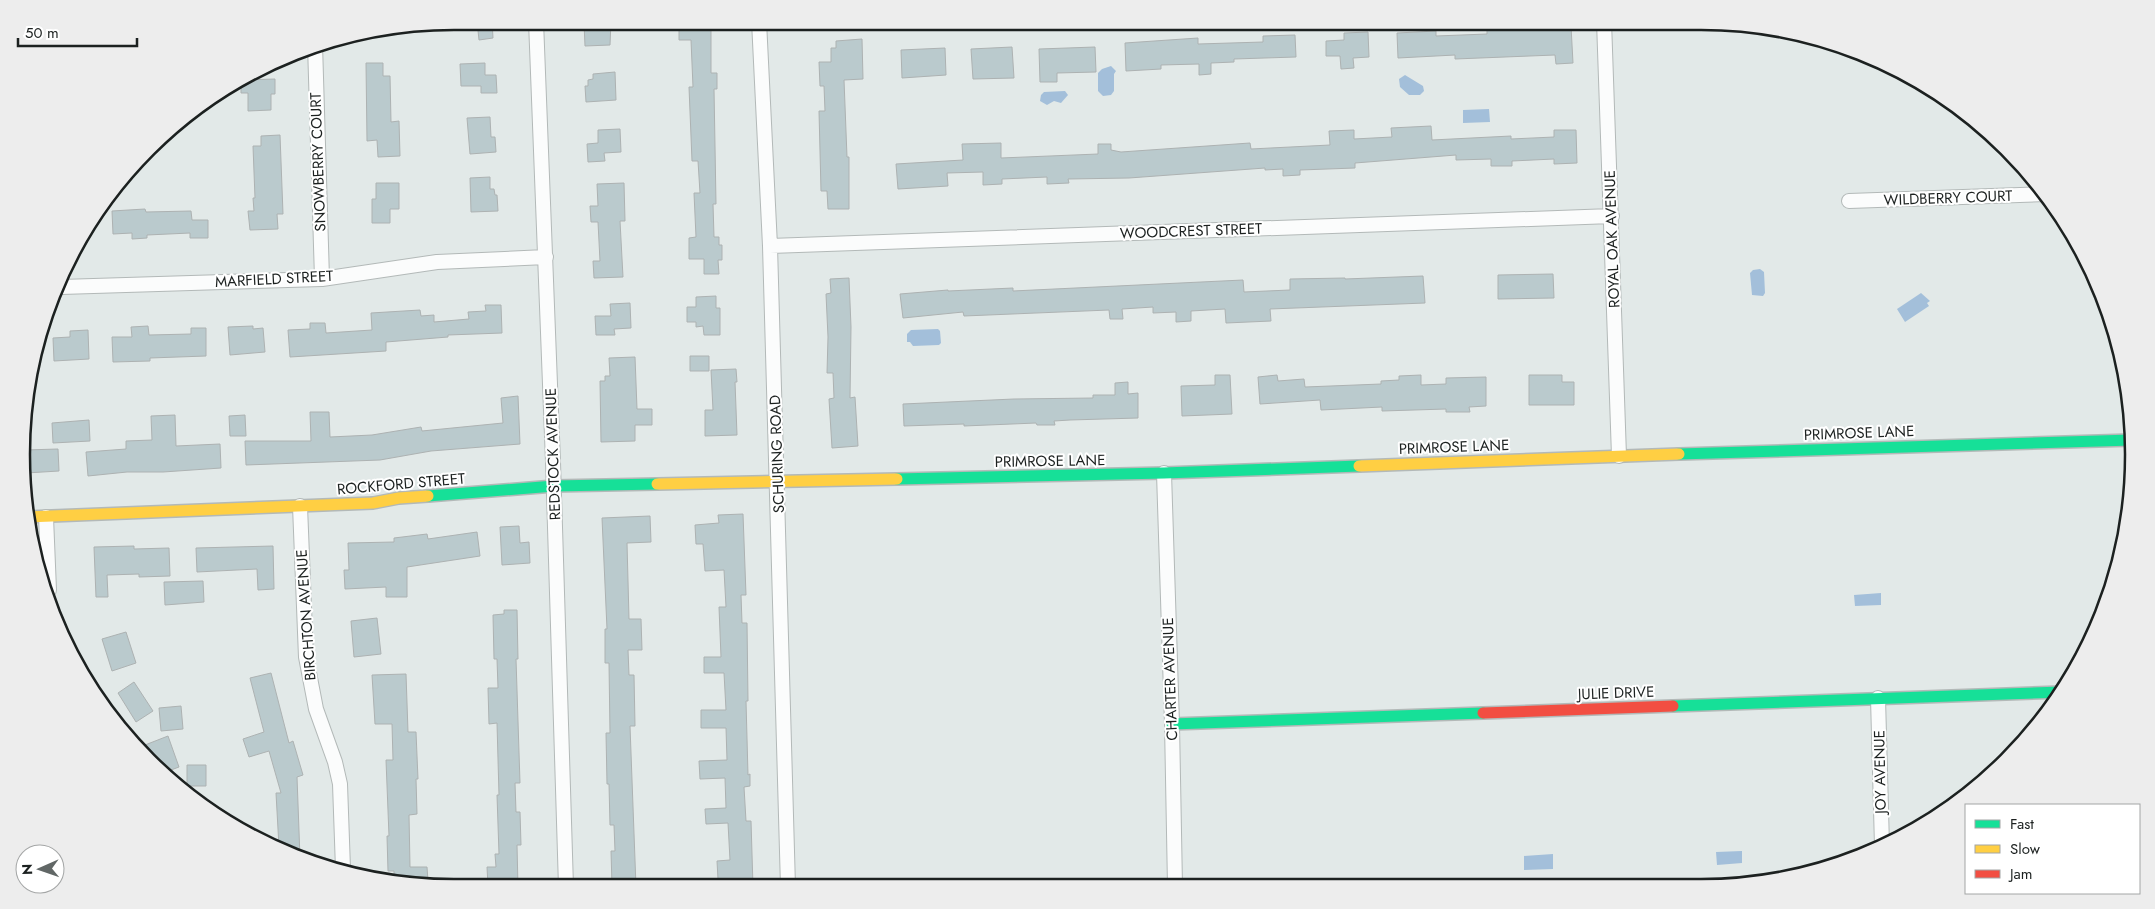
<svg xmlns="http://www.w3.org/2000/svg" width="2155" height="909" font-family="Jost,sans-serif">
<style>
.water{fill:#a3bfda}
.building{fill:#bacacd;stroke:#adb2b2}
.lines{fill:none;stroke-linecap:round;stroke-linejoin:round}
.street-casing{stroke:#b3b9b8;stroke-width:16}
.fast-casing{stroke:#b3b9b8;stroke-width:14}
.slow-casing{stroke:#b3b9b8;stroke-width:14}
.jam-casing{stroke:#b3b9b8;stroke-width:14}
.street{stroke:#fbfcfc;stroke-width:14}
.fast{stroke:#16e098;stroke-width:11}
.slow{stroke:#ffcf43;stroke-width:11}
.jam{stroke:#f24e42;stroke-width:11}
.labels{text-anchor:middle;stroke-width:4;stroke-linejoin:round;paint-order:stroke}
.street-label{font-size:15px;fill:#1c2120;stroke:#fff}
.rim{fill:none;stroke:#1c2120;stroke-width:2.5}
</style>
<rect width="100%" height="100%" fill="#e2e9e8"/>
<path class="water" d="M1111,66L1116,71L1114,74V91L1111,95L1103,96L1098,91V73L1102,69Z
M1405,75L1423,86L1424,91L1420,95H1409L1400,87L1399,79Z
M1065,91L1068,95L1061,103L1054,101L1047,105L1040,101L1041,95L1044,92Z
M1489,109L1490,122L1463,123V110Z
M1760,269L1764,272L1765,293L1763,296L1752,295L1750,273L1753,270Z
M1921,293L1930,301L1927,303L1929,306L1905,322L1897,309Z
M938,329L940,331L941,343L939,345L913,346L910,342H907V334L911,330Z
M1881,593V605L1855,606L1854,595Z
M1742,851V863L1717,865L1716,852Z
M1553,854V869L1524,870V856Z"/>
<path class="building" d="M477,21H492L493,38L479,40Z
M588,21H611L610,45L585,46L584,23Z
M679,21L711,22V73H717V89H714L716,204H713L714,237H719V245H722V260H718L719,274H704V259H689V238L696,237L694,193H700L698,161H692L689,87H693L691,40H679Z
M1571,26L1573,63L1556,64L1555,55L1455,59V55L1398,58L1397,33L1436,31V36L1487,34V30Z
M1368,32L1369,57L1353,58L1354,68L1341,69L1340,56H1326V41L1344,40V33Z
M1295,35L1296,57L1234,59V62L1211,63V74L1199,75V64L1161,65V69L1126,71L1125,43L1198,38V44L1263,42V36Z
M862,39L863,79L844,80L847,157H849V209H828L827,191H821L819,111H825L824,86H820L819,62H831V48H836V41Z
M1012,47L1014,78L973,79L971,49Z
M1095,47L1096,72L1057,73V82H1040L1039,49Z
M945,48L946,75L902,78L901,50Z
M366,63H383V76H390L391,122L399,121L400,156L378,157L377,140L367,141Z
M485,63V75H496L497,93H481V86H461L460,64Z
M615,72L616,100L586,102L585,86H588V80L593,79V74Z
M275,79V94H271V110L248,111V93H241V80Z
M490,117L491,137H495L496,152L470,154L467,118Z
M1431,126L1432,140L1511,136V139L1554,137V130H1576L1577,163L1554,164V159L1512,161V166H1491V159L1456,160V155L1355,163V168L1300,170V175L1283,176V169L1265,170V168L1129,178L1068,179L1069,183L1047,184V177L1002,179V184L983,185V172L947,173L948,186L898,189L896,164L963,160L962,144L1001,143V158L1098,154V144H1111V150L1121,152L1250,143L1251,149L1330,145L1329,131L1354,130V139L1392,137L1391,128Z
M620,129L621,152L604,153L605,161L588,162L587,144L598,143V130Z
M280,135L283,214H277L278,229L250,230L248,211H254L253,198H255L253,146H261V136Z
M490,177V189H494L495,195H497L498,211L471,212L470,178Z
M376,183H399V209H390V223H372V199H376Z
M624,183L625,221H620L623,277L594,278L593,261H600L598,222H591L590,206H598L597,184Z
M145,209L146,212L191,211L192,220H208V238H190V233L147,235V238L132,239V233L113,234L112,211Z
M1553,274L1554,298L1498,299V275Z
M1423,276L1425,303L1270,309L1271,321L1226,323L1225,309L1191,311V321L1176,322V312L1153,313V307L1122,309L1123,319H1110L1109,310L964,316L963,312L903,318L900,294L948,290V291L1013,288V291L1243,280L1244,292L1290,290V279L1345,278V279Z
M849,278L851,327L850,398L855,397L858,446L832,448L829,399L834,398L833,373H827L828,337L826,294L831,293L830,279Z
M716,296V308H720V335H704L703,326L696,327V322H687V307H696V297Z
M630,303L631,328L614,329L615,335H596L595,316H611L610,304Z
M485,305H501L502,333L448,335V337L386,342V351L290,357L288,330L310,329V323H325L326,333L372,330L371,313L420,310L421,316L434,315V322L469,319L468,312L486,311Z
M148,326L149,335L191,334V328H206V356L150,358V361L113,362L112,337H132L131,327Z
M253,326V329L263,328L265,352L230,355L228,327Z
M88,330L89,359L54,361L53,338L70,337V331Z
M690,356H709V371H690Z
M635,357L637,409H652V425H635V441L601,442L600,381H605V376H610L609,358Z
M736,369L737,382H735L737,435L705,436V410H713L711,370Z
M1215,375H1230L1232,414L1182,416L1181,386L1215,385Z
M1277,375L1278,381L1304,379L1305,387L1381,384V381L1399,380V376L1421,375V385L1446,384V378L1486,377V406L1469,407L1470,412H1446V409L1382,411V407L1321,410L1320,400L1260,404L1258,377Z
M1529,375H1562V382H1574V405H1529Z
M1128,382V394L1138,393V418L1070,420L1054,421L1055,425H1037L1036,423L964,426V424L904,426L903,404L1014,399L1093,398V395H1115V383Z
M518,396L520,444L431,451L380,460L246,465L245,441H311L310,412H329L330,437L372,435L421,427L422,431L503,423L501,398Z
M175,415L176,446L220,444L221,468L163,472H127L88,476L86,452L126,449V441L152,440L151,416Z
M245,415L246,436H230L229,416Z
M89,420L90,441L53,443L52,423Z
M58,449L59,471L26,473L25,450Z
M743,514L746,595H741L742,623H747L748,701H746L748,775L750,774V786L744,787L746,821H751L753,887H730V879H718L717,861L730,860L728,823L706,824L705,809L726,808L725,778L700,779L699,761L727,760L726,728H701V710H726L724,673H704V657H721L719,607H726L724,570L705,571L703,544H696L695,525L719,523L718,515Z
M650,516L651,542L627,543L629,619H641L642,650H628L629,675H634L635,726H630L636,887H616V885L612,886L611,851H615L614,825H610L609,784H607L606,733H610L609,663H605V629H607L602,518Z
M519,526L520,543L529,542L530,563L502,565L500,527Z
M477,532L480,556L407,567V597H386V587L345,589L344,570H349L348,543L394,542V538L427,534L428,539Z
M134,546V549L169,548L170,576L139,577V574L107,575L108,597H96L94,547Z
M273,546L274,589L258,590L257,569L197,572L196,548Z
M203,581L204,602L165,605L164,582Z
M504,610H517L518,659H516L520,783H515L516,812H520L521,845H517L518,888L488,886L487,867H496L495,854H499L497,795H499L497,723L489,724L488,688H498L497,659H494L493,615L504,614Z
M377,618L381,654L354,657L351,621Z
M126,632L136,663L112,671L102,639Z
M271,673L289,743L293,741L303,775L297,777L300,858L279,847L276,793H281L269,751L249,757L243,739L264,732L250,678Z
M406,674L408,732H416L418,779H416L417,814L409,815L410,867H427L428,881L394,878V871H388L387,836H389L386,760H393L392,724H375L372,675Z
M134,682L153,711L136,722L118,693Z
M181,706L183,729L161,731L159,708Z
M168,736L179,767L163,773L149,756L145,745Z
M187,765H206V786H187Z"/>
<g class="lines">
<defs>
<path id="street" d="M536,21L553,462L566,887
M759,21L770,246L788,887
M1604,21L1619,456
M315,44L322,279
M1849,201L2046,194
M770,246L1612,216
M61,287L322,279L437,262L546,257
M1164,473L1172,724L1175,886
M300,506L306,657L316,709L335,762L340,784L343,869
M46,517L49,590
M1878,698L1882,846"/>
<path id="fast" d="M1679,454L2132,440
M897,479L1164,473L1359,466
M428,496L554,486L657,484
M1673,706L2062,692
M1172,724L1483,713"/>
<path id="slow" d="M1359,466L1679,454
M657,484L897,479
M27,517L373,503L399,498L428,496"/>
<path id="jam" d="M1483,713L1673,706"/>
</defs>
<use href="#street" class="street-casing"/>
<use href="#fast" class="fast-casing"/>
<use href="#slow" class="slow-casing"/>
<use href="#jam" class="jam-casing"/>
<use href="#street" class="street"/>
<use href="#fast" class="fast"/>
<use href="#slow" class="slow"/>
<use href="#jam" class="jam"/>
</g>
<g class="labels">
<g class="street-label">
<text transform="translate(318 162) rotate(-92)" y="5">SNOWBERRY COURT</text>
<text transform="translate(1948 198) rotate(-2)" y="5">WILDBERRY COURT</text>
<text transform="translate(1191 231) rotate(-2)" y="5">WOODCREST STREET</text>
<text transform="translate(1612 239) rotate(-92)" y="5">ROYAL OAK AVENUE</text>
<text transform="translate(274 279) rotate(-3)" y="5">MARFIELD STREET</text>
<text transform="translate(1859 433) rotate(-2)" y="5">PRIMROSE LANE</text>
<text transform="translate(1454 447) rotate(-2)" y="5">PRIMROSE LANE</text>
<text transform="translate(553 454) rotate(-92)" y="5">REDSTOCK AVENUE</text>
<text transform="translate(777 454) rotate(-92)" y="5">SCHURING ROAD</text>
<text transform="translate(1050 461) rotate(-1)" y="5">PRIMROSE LANE</text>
<text transform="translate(401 484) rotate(-5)" y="5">ROCKFORD STREET</text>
<text transform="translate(306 615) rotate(-94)" y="5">BIRCHTON AVENUE</text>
<text transform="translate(1170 679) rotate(-92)" y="5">CHARTER AVENUE</text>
<text transform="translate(1616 693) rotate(-2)" y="5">JULIE DRIVE</text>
<text transform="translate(1880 772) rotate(-91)" y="5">JOY AVENUE</text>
</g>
</g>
<path d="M0 0H2155V909H0ZM454 30H1701A424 424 0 0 1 2125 454V455A424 424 0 0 1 1701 879H454A424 424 0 0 1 30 455V454A424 424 0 0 1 454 30Z" fill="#ededed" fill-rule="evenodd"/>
<path class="rim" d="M454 30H1701A424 424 0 0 1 2125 454V455A424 424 0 0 1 1701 879H454A424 424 0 0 1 30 455V454A424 424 0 0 1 454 30Z"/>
<rect x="1965" y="804" width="175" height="90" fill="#ffffff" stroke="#a4a6a6"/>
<rect x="1975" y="820" width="25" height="8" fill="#16e098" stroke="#a4a6a6"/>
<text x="2010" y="829" font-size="15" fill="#1c2120">Fast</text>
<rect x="1975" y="845" width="25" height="8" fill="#ffcf43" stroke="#a4a6a6"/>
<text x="2010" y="854" font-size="15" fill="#1c2120">Slow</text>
<rect x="1975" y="870" width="25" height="8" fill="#f24e42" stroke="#a4a6a6"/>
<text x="2010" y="879" font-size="15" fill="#1c2120">Jam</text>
<g transform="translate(40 869) rotate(268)"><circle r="24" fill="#ffffff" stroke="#a4a6a6"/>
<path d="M0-4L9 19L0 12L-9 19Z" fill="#616766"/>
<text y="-8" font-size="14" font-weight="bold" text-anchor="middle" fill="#1c2120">N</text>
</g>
<path d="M18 38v8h119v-8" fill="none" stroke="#1c2120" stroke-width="2.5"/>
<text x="25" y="38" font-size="15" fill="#1c2120" stroke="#ffffff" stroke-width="4" paint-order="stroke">50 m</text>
</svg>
